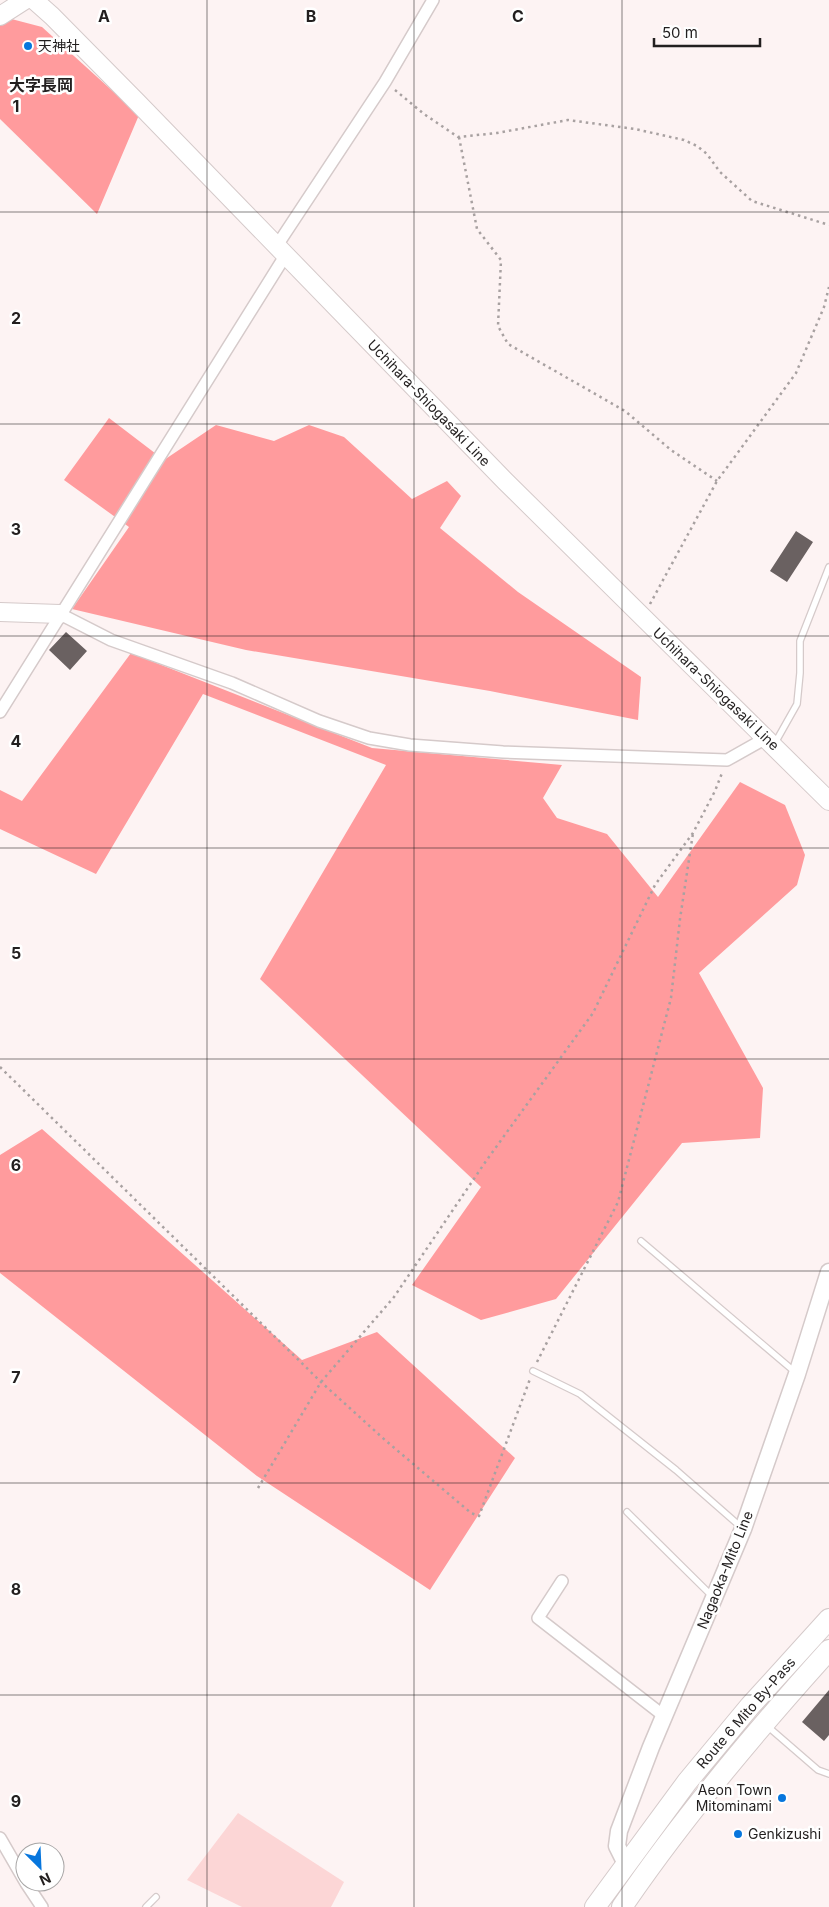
<svg xmlns="http://www.w3.org/2000/svg" width="829" height="1907" font-family="Inter,'Noto Sans JP',sans-serif">
<style>
.green{fill:#fcd6d6}
.forest{fill:#ff9b9d}
.building{fill:#6a6161}
.lines{fill:none;stroke-linecap:round;stroke-linejoin:round}
.lane-casing{stroke:#d5caca;stroke-width:8}
.street-casing{stroke:#d5caca;stroke-width:14}
.secondary-casing{stroke:#d5caca;stroke-width:19}
.primary-casing{stroke:#d5caca;stroke-width:20}
.highway-casing{stroke:#d5caca;stroke-width:22}
.path{stroke:#a8a1a1;stroke-width:2.5;stroke-dasharray:2.5 4;stroke-linecap:butt}
.lane{stroke:#fff;stroke-width:5.5}
.street{stroke:#fff;stroke-width:11}
.secondary{stroke:#fff;stroke-width:16}
.primary{stroke:#fff;stroke-width:18}
.highway{stroke:#fff;stroke-width:20}
.grid{fill:none;stroke:#221f1f;stroke-width:1;stroke-opacity:0.55}
.poi-dot{fill:#0776dd;stroke:#fff;stroke-width:2}
.labels{text-anchor:middle;stroke-width:5;stroke-linejoin:round;paint-order:stroke}
.poi-label{font-size:14px;fill:#221f1f;stroke:#fff;text-anchor:start}
.street-label{font-size:14px;fill:#221f1f;stroke:#fff}
.quarter-label{font-size:16px;font-weight:bold;fill:#221f1f;stroke:#fff}
.grid-label{font-size:16px;text-anchor:middle;font-weight:bold;fill:#221f1f;stroke:#fff;stroke-width:5;stroke-linejoin:round;paint-order:stroke}
</style>
<rect width="100%" height="100%" fill="#fdf3f3"/>
<path class="green" d="M238,1813L344,1882L331,1907H242L187,1880Z"/>
<path class="forest" d="M0,16L42,27L139,115L97,214L0,119Z
M109,418L164,460L216,425L274,441L309,425L344,437L412,499L447,481L461,496L440,528L518,592L641,677L638,720L490,691L246,650L72,609L129,527L64,480Z
M131,653L372,748L562,765L543,798L557,818L607,834L658,897L740,782L785,805L805,855L797,885L699,973L763,1088L760,1138L682,1143L556,1299L481,1320L412,1285L481,1187L260,979L386,765L203,694L96,874L0,829V790L22,801Z
M42,1129L302,1360L377,1332L515,1458L430,1590L257,1476L0,1273V1155Z"/>
<path class="building" d="M796,531L813,542L787,582L770,571Z
M66,632L87,651L70,670L49,650Z
M829,1690V1735L824,1741L802,1722Z"/>
<g class="lines">
<defs>
<path id="lane" d="M775,743L797,704L800,673V641L829,567
M641,1241L795,1372
M533,1371L580,1394L676,1470L741,1527
M627,1512L713,1597
M766,1725L818,1770L829,1774
M146,1907L156,1897"/>
<path id="street" d="M276,247L385,82L433,0
M60,614L111,640L232,683L319,721L369,738L410,745L503,752L727,760L766,738
M0,712L285,256
M562,1581L538,1618L664,1716
M0,1838L26,1883L42,1907"/>
<path id="secondary" d="M626,1864L617,1846L619,1831L651,1747L743,1529L797,1374L829,1272"/>
<path id="primary" d="M34,0L52,16L137,102L505,481L829,801
M0,16L25,0
M0,612L60,614"/>
<path id="highway" d="M595,1907L687,1782L750,1706L829,1619
M622,1907C684,1816 755,1732 829,1650"/>
</defs>
<use href="#lane" class="lane-casing"/>
<use href="#street" class="street-casing"/>
<use href="#secondary" class="secondary-casing"/>
<use href="#primary" class="primary-casing"/>
<use href="#highway" class="highway-casing"/>
<path class="path" d="M395,90L424,114L458,137L497,133L568,120L635,129L684,140L697,146L707,154L720,172L752,201L829,225
M459,137L477,229L501,260L498,326L508,344L625,411L671,450L717,481
M650,604L717,481L796,373L824,307L829,287
M0,1067L321,1382L385,1440L471,1513L479,1516L530,1379
M537,1362L618,1202L671,998L680,919L693,833
M258,1488L321,1382L394,1297L486,1161L593,1013L655,885L693,833L715,791L722,773"/>
<use href="#lane" class="lane"/>
<use href="#street" class="street"/>
<use href="#secondary" class="secondary"/>
<use href="#primary" class="primary"/>
<use href="#highway" class="highway"/>
</g>
<path class="grid" d="M207,0V1907M414,0V1907M622,0V1907M0,212H829M0,424H829M0,636H829M0,848H829M0,1059H829M0,1271H829M0,1483H829M0,1695H829"/>
<g class="poi-dot">
<circle cx="28" cy="46" r="5"/>
<circle cx="782" cy="1798" r="5"/>
<circle cx="738" cy="1834" r="5"/>
</g>
<g class="labels">
<g class="poi-label">
<text x="38" y="51">天神社</text>
<text x="772" y="1795" text-anchor="end">Aeon Town<tspan x="772" dy="16">Mitominami</tspan></text>
<text x="748" y="1839">Genkizushi</text>
</g>
<g class="street-label">
<text transform="translate(429 403) rotate(46)" y="5">Uchihara-Shiogasaki Line</text>
<text transform="translate(716 689) rotate(44)" y="5">Uchihara-Shiogasaki Line</text>
<text transform="translate(725 1570) rotate(-68)" y="5">Nagaoka-Mito Line</text>
<text transform="translate(746 1713) rotate(-49)" y="5">Route 6 Mito By-Pass</text>
</g>
<g class="quarter-label">
<text x="41" y="91">大字長岡</text>
</g>
</g>
<g class="grid-label">
<text x="104" y="22">A</text>
<text x="311" y="22">B</text>
<text x="518" y="22">C</text>
<text x="16" y="112">1</text>
<text x="16" y="324">2</text>
<text x="16" y="535">3</text>
<text x="16" y="747">4</text>
<text x="16" y="959">5</text>
<text x="16" y="1171">6</text>
<text x="16" y="1383">7</text>
<text x="16" y="1595">8</text>
<text x="16" y="1807">9</text>
</g>
<g transform="translate(40 1867) rotate(156)"><circle r="24" fill="#ffffff" stroke="#a7a5a5"/>
<path d="M0-4L9 19L0 12L-9 19Z" fill="#0776dd"/>
<text y="-8" font-size="14" font-weight="bold" text-anchor="middle" fill="#221f1f">N</text>
</g>
<path d="M654 38v8h106v-8" fill="none" stroke="#221f1f" stroke-width="2.5"/>
<text x="662" y="38" font-size="15" fill="#221f1f" stroke="#ffffff" stroke-width="4" paint-order="stroke">50 m</text>
</svg>
